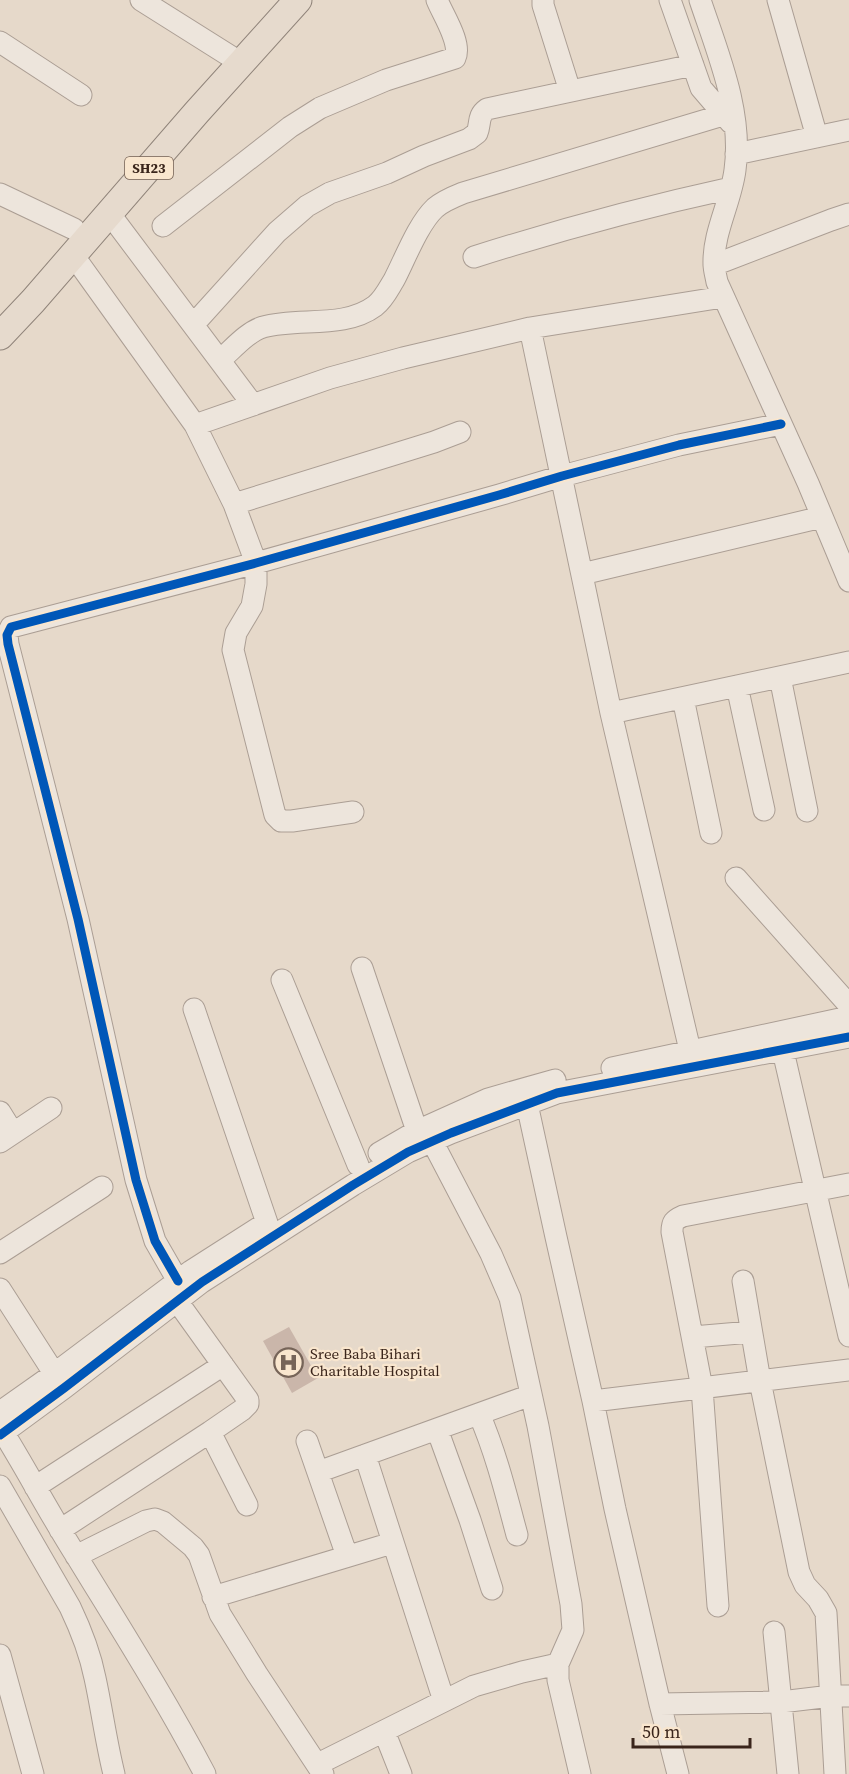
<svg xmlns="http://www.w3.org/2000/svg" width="849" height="1774" font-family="'Source Serif 4',serif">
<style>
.building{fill:#cab6aa}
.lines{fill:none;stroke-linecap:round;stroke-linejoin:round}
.minor-casing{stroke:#ab9e94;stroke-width:23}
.major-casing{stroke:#90847a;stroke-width:29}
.minor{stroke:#ede5dc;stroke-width:21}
.major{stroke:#e6dacd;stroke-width:27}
.cycleway-casing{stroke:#f9e6ce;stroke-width:13}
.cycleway{stroke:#0057b8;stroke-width:9}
.labels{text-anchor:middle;stroke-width:4.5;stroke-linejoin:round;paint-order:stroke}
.shield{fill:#f9e6ce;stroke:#735f51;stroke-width:1.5}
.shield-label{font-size:14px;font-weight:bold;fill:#3a251b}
.poi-label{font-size:15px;fill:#3a251b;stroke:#f9e6ce;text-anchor:start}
</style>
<rect width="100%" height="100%" fill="#e6d9ca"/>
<path class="building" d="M289,1327L318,1378L292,1393L263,1341Z"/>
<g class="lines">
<defs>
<path id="minor" d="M141,0L241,63
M543,0V5L570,91
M670,0L701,88L731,123
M700,0C718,54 743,112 735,170C731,202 713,232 714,264C714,270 716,276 717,282L808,483L849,581
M778,0L817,137
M0,42L81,95
M736,154L849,130
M0,194L74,229
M109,213L253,405
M163,226L290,127L320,108L386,80L455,58C462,43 443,15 437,0
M73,255L195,425L234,504L256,563V584L252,606L236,633L233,650L275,815L281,821H292L353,812
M474,257C559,230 644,207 731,188
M714,265L831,220L849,214
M193,325L277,232L307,206L330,193L387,173L424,156L469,139L477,133C481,124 477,116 487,109L693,65
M530,328L611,713L693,1063
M220,360C233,349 247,332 263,327C299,317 344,329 375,306C384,299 389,288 394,280C405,259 418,224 435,208C443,201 453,197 463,193L723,115
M195,425L330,378L403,358L530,328L723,297
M234,504L434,442L460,432
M582,574L822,517
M780,677L807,811
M737,686L764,810
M683,698L711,833
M611,713L849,662
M736,878L849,1005
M362,968L417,1131
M282,980L358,1165
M194,1009L267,1223
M780,1038L849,1336
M612,1068L849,1017
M527,1104L556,1237L593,1401L615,1509L660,1704L678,1774
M0,1112L13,1133
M432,1141L491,1254L510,1298L538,1426L571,1604L573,1630L558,1664V1680L580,1774
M0,1142L51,1108
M379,1153L417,1131L488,1099L555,1080
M0,1253L102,1187
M178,1281L155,1241L136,1180L78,919L8,644L7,635L11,627L256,563L499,495L562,476L679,445L781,424
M743,1281L760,1381L799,1572L805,1585L818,1599L826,1613L835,1774
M0,1289L61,1384
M693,1337L751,1332
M593,1401L849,1370
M0,1412L54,1374L191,1271L266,1223
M479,1414C496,1453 506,1494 517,1535
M0,1427C27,1470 50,1515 77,1557C121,1629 166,1700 205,1774
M437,1429L470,1520L492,1589
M210,1432L247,1505
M0,1435L64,1388L202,1282L353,1185L408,1152L451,1133L557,1093L849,1037
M307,1441L347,1556
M365,1455L444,1701
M318,1472L531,1395
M0,1486L70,1607C81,1630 90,1653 95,1678C102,1710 106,1742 114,1774
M35,1487L223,1365
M60,1530L210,1432L242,1410L248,1404V1400L177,1301
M76,1556L146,1521L155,1519L163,1522L193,1547L199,1555L220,1614L257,1674L323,1774
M213,1597L392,1543
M718,1606L702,1388L672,1232C672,1222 674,1220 683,1216L849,1184
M774,1632L788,1774
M0,1655L33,1774
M660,1704L781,1702L831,1696H849
M384,1731L401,1774
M318,1764L474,1686L522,1672L558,1664"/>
<path id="major" d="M0,336L33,301L197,112L298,0"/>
</defs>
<use href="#minor" class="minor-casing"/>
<use href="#major" class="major-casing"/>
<use href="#minor" class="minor"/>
<use href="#major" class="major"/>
<defs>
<path id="cycleway" d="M178,1281L155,1241L136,1180L78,919L8,644L7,635L11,627L256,563L499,495L562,476L679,445L781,424
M0,1435L64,1388L202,1282L353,1185L408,1152L451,1133L557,1093L849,1037"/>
</defs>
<use href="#cycleway" class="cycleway-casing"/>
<use href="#cycleway" class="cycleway"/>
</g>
<defs>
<symbol id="hospital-ring" viewBox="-11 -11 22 22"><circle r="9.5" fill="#f9e6ce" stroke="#766458" stroke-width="1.5"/><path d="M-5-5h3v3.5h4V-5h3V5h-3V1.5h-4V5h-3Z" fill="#766458"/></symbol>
</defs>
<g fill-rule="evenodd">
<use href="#hospital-ring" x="272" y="1346" width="33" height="33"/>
</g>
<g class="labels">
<rect class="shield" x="125" y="157" width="48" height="22" rx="4.5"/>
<g class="shield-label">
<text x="149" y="173">SH23</text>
</g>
<g class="poi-label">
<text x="310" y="1359">Sree Baba Bihari<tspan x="310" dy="17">Charitable Hospital</tspan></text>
</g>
</g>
<path d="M633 1738v9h117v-9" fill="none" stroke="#3a251b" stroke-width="3"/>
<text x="642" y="1738" font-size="18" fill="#3a251b" stroke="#f9e6ce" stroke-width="4.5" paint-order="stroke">50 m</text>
</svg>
